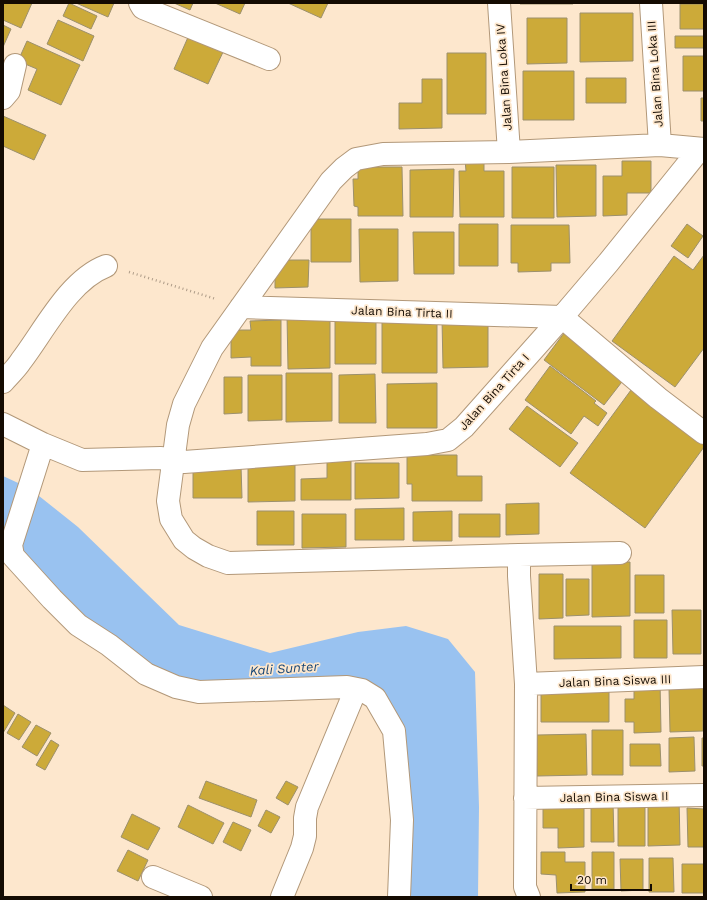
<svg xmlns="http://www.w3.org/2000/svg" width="707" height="900" font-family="'Work Sans',sans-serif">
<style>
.water{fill:#99c2f0}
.building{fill:#ccaa39;stroke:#9c906c}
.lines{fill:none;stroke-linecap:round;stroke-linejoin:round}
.street-casing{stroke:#b29879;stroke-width:24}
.path{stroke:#ae9c88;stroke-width:2.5;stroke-dasharray:1 3;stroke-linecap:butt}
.street{stroke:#fff;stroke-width:22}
.labels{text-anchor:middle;stroke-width:3.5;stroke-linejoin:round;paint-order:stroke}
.street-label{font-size:12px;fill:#140b02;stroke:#fde7cd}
.water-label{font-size:13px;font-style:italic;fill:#154576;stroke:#fde7cd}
</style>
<rect width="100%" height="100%" fill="#fde7cd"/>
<path class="water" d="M3,476L29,488L78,527L179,625L270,653L358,632L406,626L448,639L475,672L479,807L478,897H399L394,731L375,698L176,687L52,599L14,537L3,530Z"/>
<path class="building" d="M3,3H32L21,28L3,20Z
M69,3L97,16L91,29L63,16Z
M76,3H114L108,17Z
M174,3H193L190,10Z
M215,3H245L240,14Z
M288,3H328L321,18Z
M520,3H573V4H520Z
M680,4H704V29H680Z
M580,13H633V61L580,62Z
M527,18H567V63L527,64Z
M58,20L94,36L83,61L47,44Z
M3,25L11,29L3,47Z
M189,35L224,50L208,84L174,69Z
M675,36H704V48H675Z
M27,41L80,65L61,105L28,90L37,69L18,61Z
M447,53H486V114H447Z
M683,56H704V91H683Z
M523,71H574V120H523Z
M586,78H626V103H586Z
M422,79H442V128L399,129V103H422Z
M701,98H704V121H701Z
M3,116L46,135L34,160L3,146Z
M465,160H484V171H504V217H460L459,171H466Z
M622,161H651V193H627V215L603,216V176H622Z
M556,165H596V216L557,217Z
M358,167H402L403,216H358V207L354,206L353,179H358Z
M512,167H554V218H512Z
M454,169L453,217H410V170Z
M311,219H351V262H311Z
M459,224H498V266H459Z
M687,224L703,236L688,258L671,246Z
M511,225H569L570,263H551V271L518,272V263H511Z
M359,229H398V281L360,282Z
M413,232H454V274H414Z
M704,255V348L675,387L612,341L674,256L693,270Z
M275,260H309L308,287L275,288Z
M287,315H330V368L288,369Z
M335,315H376V364H335Z
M437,319V373H382V320Z
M442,319H488V367L443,368Z
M281,320V366H251V357L231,358V330H251L250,321Z
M567,329L628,374L604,405L544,360Z
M550,366L596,401L594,403L607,413L598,426L584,416L571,434L525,400Z
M286,373H332V421L286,422Z
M375,374L376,423H339V375Z
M248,375H282V420L248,421Z
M224,377H242V413L224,414Z
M437,383V428H387V384Z
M631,390L704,444V447L645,528L570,473Z
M527,406L578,443L560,467L509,429Z
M407,455H457V476H482V501H412V484H407Z
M327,458H351V500H301V479L327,478Z
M355,463H399V498L355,499Z
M295,464V501L248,502V465Z
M241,466L242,498H193V467Z
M539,503V534L506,535V504Z
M404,508V540H355V509Z
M257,511H294V545H257Z
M452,511V541H413V512Z
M302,514H346V547L302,548Z
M459,514H500V537H459Z
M592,562H630V616L592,617Z
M539,574H563V618L539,619Z
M635,575H664V613H635Z
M566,579H589V615L566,616Z
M672,610H701V654H673Z
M634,620H667V658H634Z
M554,626H621V658L554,659Z
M660,681L661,732L634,733V722H625V699H634V682Z
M541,687H609V722H541Z
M669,688H703V731L670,732Z
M3,705L15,713L3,733Z
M18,714L31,722L19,740L7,733Z
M36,725L51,733L37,756L22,747Z
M592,730H623V775H592Z
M586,734L587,775L537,776V735Z
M694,737L695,771L669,772V738Z
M702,738H704V766H702Z
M51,740L59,745L45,770L36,765Z
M630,744H660L661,766H630Z
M206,781L257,800L251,817L199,798Z
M286,781L298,787L288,805L276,798Z
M648,797H679L680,845L648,846Z
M584,800V847L558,848V828H543V803Z
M591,801H613L614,842H591Z
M188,805L224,823L213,844L178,827Z
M645,805V846H618V806Z
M687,808L704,809V847H688Z
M266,810L280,817L271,833L258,826Z
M132,814L160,828L148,850L121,837Z
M233,822L251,830L241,851L223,842Z
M128,850L148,860L138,881L117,871Z
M541,852H565V862H585V892L557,893L556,875L541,874Z
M592,852H614V889H592Z
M649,858H673L674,892H649Z
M620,859H643V890L621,891Z
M682,864H704V893H682Z"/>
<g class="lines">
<defs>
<path id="street" d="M140,3L143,8L269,59
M499,3L509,152
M651,3L660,145
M3,98L9,91L15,65
M241,307L562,317L658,398L704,433
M3,382C9,375 16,369 21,361C44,331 69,280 106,266
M3,424L43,444L82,460L161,458L173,461L184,462L427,444L448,440L464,427L562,317L608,263L700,149
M43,444L11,545L13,556L52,599L78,625L109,645L146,674L176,687L199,692L347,687L362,690L375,698L394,731L402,820L399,897
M620,553L519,555L228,563L208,556L194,548L184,540L171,519L168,501L178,425L184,404L212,348L331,181L344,168L356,159L383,154L509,152L660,145L704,149
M519,555V576L526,684L525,887L529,897
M526,684L704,677
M525,798L704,795
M153,877L201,897
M282,897L302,848L305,836V818L307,807L356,689"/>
</defs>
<use href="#street" class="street-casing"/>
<path class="path" d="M129,272L216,299"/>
<use href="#street" class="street"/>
</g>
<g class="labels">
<g class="street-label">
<text transform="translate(655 74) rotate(-94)" y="4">Jalan Bina Loka III</text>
<text transform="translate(504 77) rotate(-94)" y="4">Jalan Bina Loka IV</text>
<text transform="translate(402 312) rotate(2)" y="4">Jalan Bina Tirta II</text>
<text transform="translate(494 392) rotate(-48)" y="4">Jalan Bina Tirta I</text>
<text transform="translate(615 681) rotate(-2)" y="4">Jalan Bina Siswa III</text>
<text transform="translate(614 797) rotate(-1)" y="4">Jalan Bina Siswa II</text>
</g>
<g class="water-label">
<text transform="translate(284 668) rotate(-4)" y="5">Kali Sunter</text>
</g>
</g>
<rect width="707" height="900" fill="none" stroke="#140b02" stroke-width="8"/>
<path d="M571 884v6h80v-6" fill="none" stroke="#140b02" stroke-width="2"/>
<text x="577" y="884" font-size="12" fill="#140b02" stroke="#fde7cd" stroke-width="3" paint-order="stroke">20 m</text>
</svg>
